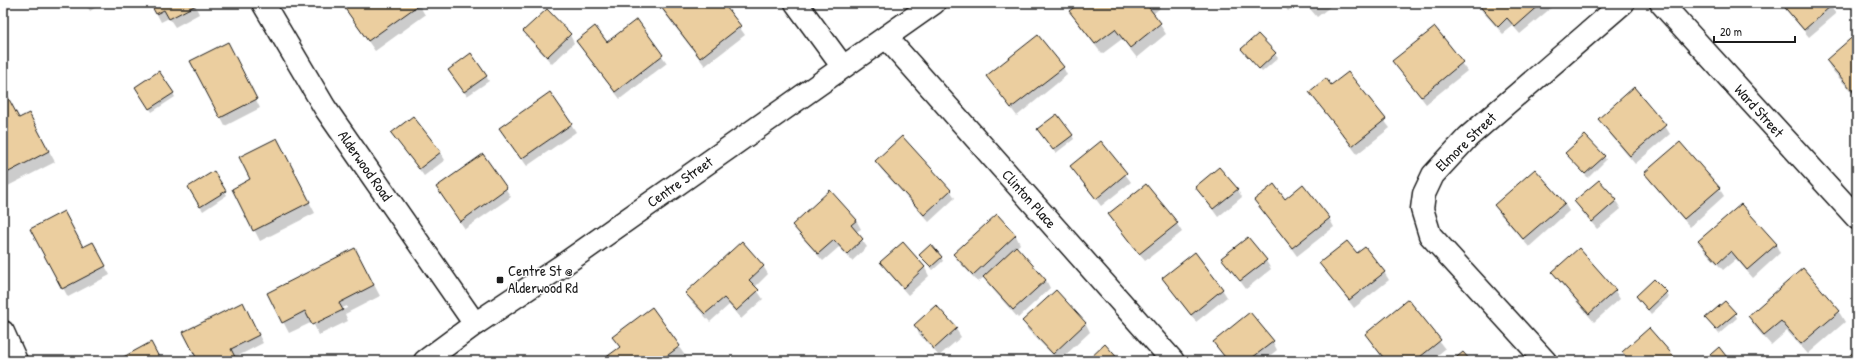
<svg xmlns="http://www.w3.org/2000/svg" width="1860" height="364" font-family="'Patrick Hand',sans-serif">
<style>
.shadow{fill:#0003}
.building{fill:#ebce9f;stroke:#1c1c1c}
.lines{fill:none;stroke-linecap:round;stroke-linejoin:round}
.street-casing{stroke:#1c1c1c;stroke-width:25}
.secondary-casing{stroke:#1c1c1c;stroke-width:25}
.primary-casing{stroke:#1c1c1c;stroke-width:25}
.street{stroke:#fff;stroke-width:22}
.secondary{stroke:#fff;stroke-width:22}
.primary{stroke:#fff;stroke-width:22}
.poi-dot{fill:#1c1c1c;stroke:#fff;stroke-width:1.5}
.labels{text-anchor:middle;stroke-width:3;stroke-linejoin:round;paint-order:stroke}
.street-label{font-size:15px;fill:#1c1c1c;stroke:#fff}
.poi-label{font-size:15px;fill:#1c1c1c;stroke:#fff;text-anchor:start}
</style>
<rect width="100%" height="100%" fill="#fff"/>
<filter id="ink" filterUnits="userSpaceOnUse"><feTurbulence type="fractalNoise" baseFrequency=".025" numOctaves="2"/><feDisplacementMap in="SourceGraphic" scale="8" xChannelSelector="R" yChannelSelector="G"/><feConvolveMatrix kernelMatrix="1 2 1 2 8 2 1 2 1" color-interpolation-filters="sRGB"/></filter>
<g filter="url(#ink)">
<path class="shadow" d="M85,3H103L90,11Z
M151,3H194L199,14L175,27L169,18L161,22Z
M341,3H418L425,15L375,51Z
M657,3H722L745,35L705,66Z
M1082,3H1157L1160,8L1153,14L1166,34L1137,58L1122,39L1102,54L1077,22L1071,12Z
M1282,3H1298L1288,11Z
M1305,3H1335L1317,17Z
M1459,3H1465L1461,6Z
M1478,3H1548L1551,8L1520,34L1513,26L1503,34L1482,11Z
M1780,3H1828L1836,14L1809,37Z
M637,21L667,63L620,99L582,49L607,44Z
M1435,28L1467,71L1426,104L1393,61Z
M524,31L570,35L574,43L552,64L529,39Z
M1857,34V98L1831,69L1827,61Z
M1258,35L1278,58L1262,72L1245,53Z
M232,52L260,108L225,126L192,61Z
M1063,67L1067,75L1017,116L987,77Z
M1348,73L1390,128L1357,154L1310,92L1331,86Z
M452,74L486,76L489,81L467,96Z
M136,87L173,93L175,97L152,112Z
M3,90L19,120L35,125L55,162L4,188Z
M1599,119L1665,126L1670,134L1635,164L1604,127Z
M571,124L576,132L527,166L505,136Z
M392,133L440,152L445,160L424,176Z
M1041,134L1072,135L1074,139L1056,153Z
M1101,142L1131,182L1101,206L1071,166Z
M282,150L315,213L260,241L233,189L251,180Z
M1566,153L1604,156L1606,160L1588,178Z
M483,155L511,197L465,229L437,188Z
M876,161L950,190L955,198L929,222L881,169Z
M213,173L227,195L203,211L189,188Z
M1645,173L1719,188L1724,196L1690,227L1650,181Z
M1196,187L1237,189L1242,197L1218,217Z
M1255,200H1285L1329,218L1334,227L1297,256Z
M1575,201H1616L1621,209L1597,229L1580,209Z
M1564,203L1569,211L1529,247L1500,214L1495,206Z
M1109,214L1177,224L1182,232L1145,261Z
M997,216L1016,236L1020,244L1016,248L1046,280L1050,288L1018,318L989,285L984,277L978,282L959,262L954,254Z
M856,220L861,229L856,232L867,247L852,261L839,247L823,261L798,233L793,225Z
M31,229L83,248L97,251L110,275L68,297Z
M1700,241L1776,245L1780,253L1753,278L1736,259L1723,270L1704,250Z
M902,243L925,268L929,276L908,295L886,270L881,262Z
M1579,249L1615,291L1620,299L1594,322L1558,280L1553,272Z
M1357,254L1384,272L1389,280L1354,308L1320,263Z
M941,257L943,261L933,270L923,259Z
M1223,258L1266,261L1271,269L1246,289Z
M361,260L380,296L345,314L348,321L319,335L314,325L347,308V306L289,333L268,293Z
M763,266L768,274L755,287L763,299L741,319L729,305L710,322L691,301L686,293Z
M1163,279L1222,289L1227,297L1196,322Z
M1654,280L1669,297L1651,314L1637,297Z
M1056,292L1086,324L1090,332L1059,361L1028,330L1024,322Z
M1408,301L1445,349L1430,361H1385L1366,335Z
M936,306L956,329L961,337L939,356L919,334L915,325Z
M652,309L686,357L680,361H603L620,348L614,337Z
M247,312L263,343L234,358L236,361H199Z
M1839,312L1845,322L1808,354L1787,331L1771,345L1755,327L1749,317Z
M1735,314L1737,318L1719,334L1709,322Z
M1214,342H1273L1277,350L1263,361H1227Z"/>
<path class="building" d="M84,3H94L87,7Z
M150,3H194L196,5L169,19L164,10L156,14Z
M341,3H419L420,4L368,41Z
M658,3H723L741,26L700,58Z
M1080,3H1147L1146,4L1161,23L1130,48L1115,29L1095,44L1069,11Z
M1306,3H1315L1310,7Z
M1477,3H1542L1515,27L1507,18L1498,27Z
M1781,3H1830L1832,5L1804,30Z
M547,9L571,34L547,57L523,31Z
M637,19L663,55L615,92L576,41L595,26L607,42Z
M1435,27L1463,62L1421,97L1392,61Z
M1857,33V96L1826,60Z
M1258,34L1276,53L1259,69L1241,49Z
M1038,35L1064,67L1011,108L986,76Z
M228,42L257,99L220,118L190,61Z
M471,53L487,76L464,92L448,70Z
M159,71L174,93L149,109L135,87Z
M1348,72L1386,119L1352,146L1309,92L1326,78L1331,85Z
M1634,87L1666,125L1630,156L1598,119Z
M3,88L19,118L29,113L49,151L3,175Z
M550,92L572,124L521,159L499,128Z
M1057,114L1073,135L1053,150L1037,129Z
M413,116L441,152L419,169L391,133Z
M1585,135L1605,156L1585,174L1565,153Z
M902,136L951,190L924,215L875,161Z
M277,138L310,202L253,231L232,189L250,179L239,157Z
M1101,141L1127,173L1096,199L1070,166Z
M1680,142L1720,188L1684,219L1644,173Z
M483,154L507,188L460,222L436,187Z
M1219,167L1238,189L1213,209L1195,187Z
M1535,169L1565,203L1523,239L1494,205Z
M214,171L226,191L200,207L188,187Z
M1599,180L1617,200L1592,222L1574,201Z
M1146,184L1178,223L1139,254L1108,214Z
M1274,184L1285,199L1303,184L1330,218L1292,248L1254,200Z
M830,190L857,220L851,225L863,239L847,254L834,240L818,254L792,225Z
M1741,204L1777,244L1747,270L1731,251L1718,263L1698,241Z
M64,211L83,247L93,242L106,266L62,289L30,229Z
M997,214L1016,235L973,275L953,254Z
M1248,237L1267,260L1240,281L1221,258Z
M742,241L764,266L749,280L759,290L736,311L724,298L705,314L685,293Z
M1347,241L1357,253L1365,247L1385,272L1349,300L1319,263Z
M903,242L925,267L903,288L880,262Z
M931,244L942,257L931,267L919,255Z
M1016,246L1046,280L1013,310L983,277Z
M355,248L374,285L339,303L343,310L312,325L305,311L282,323L267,293Z
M1579,248L1616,290L1589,314L1552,272Z
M1195,252L1223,289L1191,315L1162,278Z
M1803,268L1840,311L1801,344L1781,321L1764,335L1748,316Z
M1654,279L1667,292L1648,310L1636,296Z
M1056,290L1086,323L1053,354L1022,321Z
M1408,299L1441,340L1415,361H1386L1365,334Z
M1725,301L1736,313L1716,330L1705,318Z
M243,302L259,335L231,349L236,359L231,361H198L183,332Z
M936,305L957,328L934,349L914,325Z
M652,307L680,346L660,361H601L620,347L612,337Z
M1250,312L1274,341L1248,361H1228L1213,342Z
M1649,328L1678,361H1630L1622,352Z
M151,342L161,361H116Z
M1105,344L1120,361H1087Z
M1719,347L1730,361H1703Z
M1857,349V361H1843Z
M1463,352L1471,361H1452Z
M1780,357L1784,361H1775Z"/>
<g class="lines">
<defs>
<path id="street" d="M263,3L325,108L475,324
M796,3L843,67
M886,37L1173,361
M3,332L16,361
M1545,361L1430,235L1422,209L1424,194L1433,175L1468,137L1623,3"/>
<path id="secondary" d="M1661,3L1857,218"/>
<path id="primary" d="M425,361L475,324L560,267L934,3"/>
</defs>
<use href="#street" class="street-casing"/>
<use href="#secondary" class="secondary-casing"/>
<use href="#primary" class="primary-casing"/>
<use href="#street" class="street"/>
<use href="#secondary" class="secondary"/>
<use href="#primary" class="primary"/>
</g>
</g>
<rect class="poi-dot" x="496" y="276" width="8" height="8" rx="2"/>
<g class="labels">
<g class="street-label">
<text transform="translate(1759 111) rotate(48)" y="5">Ward Street</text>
<text transform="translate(1466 142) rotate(-44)" y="5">Elmore Street</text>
<text transform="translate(365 166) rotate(55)" y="5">Alderwood Road</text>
<text transform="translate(680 182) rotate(-35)" y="5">Centre Street</text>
<text transform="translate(1029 199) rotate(48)" y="5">Clinton Place</text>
</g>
<g class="poi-label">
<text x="508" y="276">Centre St @<tspan x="508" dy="17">Alderwood Rd</tspan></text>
</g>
</g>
<rect width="1860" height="364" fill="none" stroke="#fff" stroke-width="16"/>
<rect x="8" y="8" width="1844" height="348" fill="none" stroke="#1c1c1c" stroke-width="1.5" filter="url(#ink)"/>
<path d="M1714 36v6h81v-6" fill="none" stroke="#1c1c1c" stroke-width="2"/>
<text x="1720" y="36" font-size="12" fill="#1c1c1c" stroke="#ffffff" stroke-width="3" paint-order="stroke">20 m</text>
</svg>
